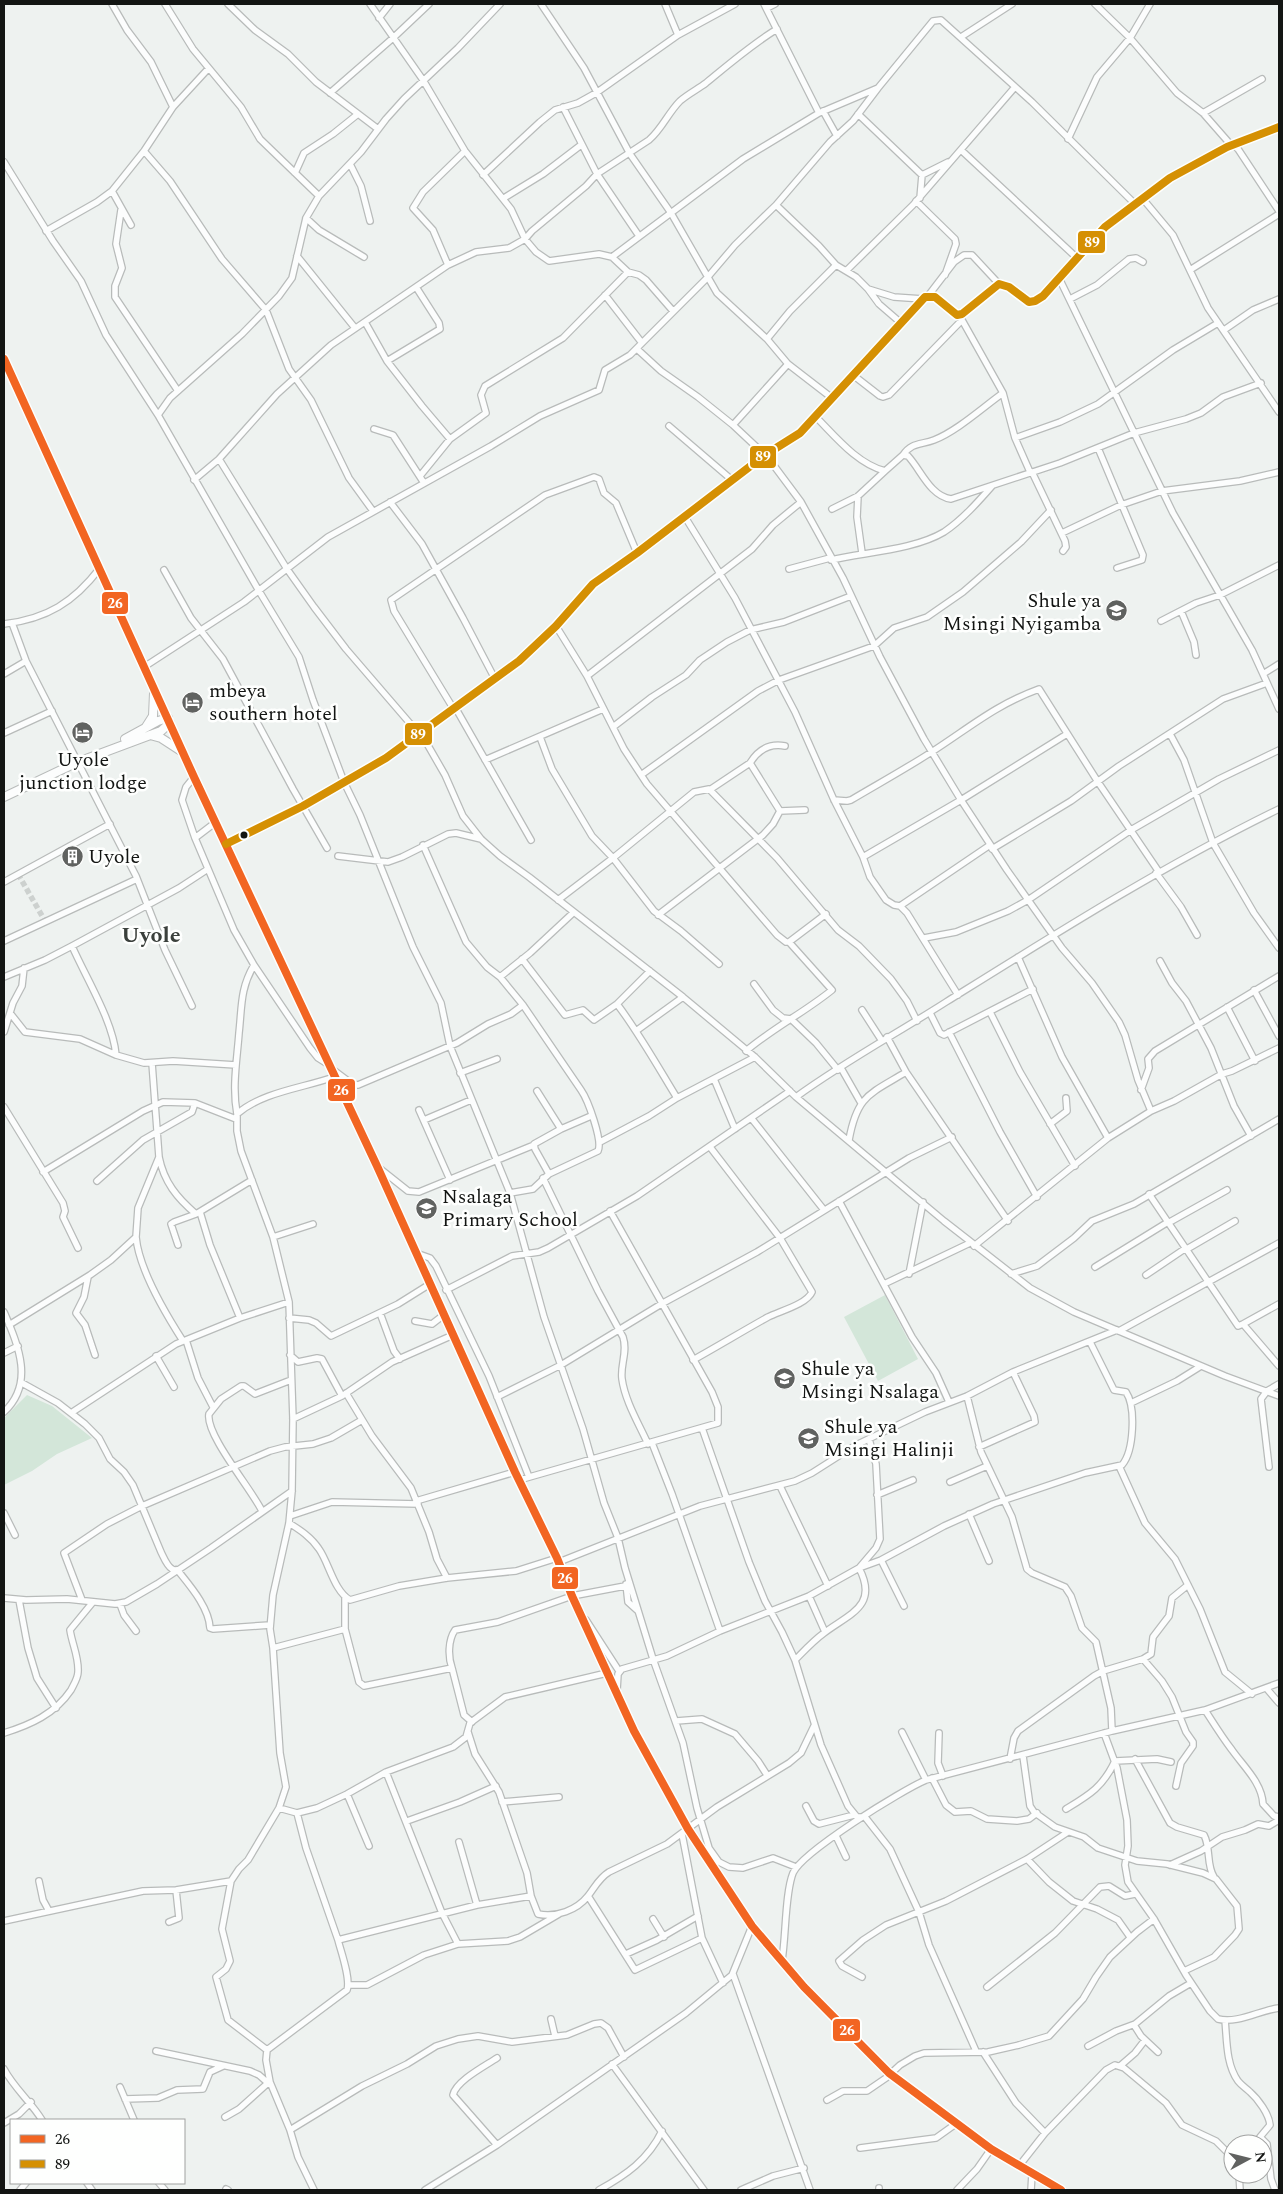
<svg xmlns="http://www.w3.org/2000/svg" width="1283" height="2194" font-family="Spectral,serif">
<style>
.green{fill:#d3e6d9}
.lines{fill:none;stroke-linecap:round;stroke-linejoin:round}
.minor-tunnel{stroke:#cdd1cf;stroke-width:5.5;stroke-dasharray:5.5 3;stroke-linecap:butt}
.minor-casing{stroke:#b8bbba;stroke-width:8}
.highway-casing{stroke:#b8bbba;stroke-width:10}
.minor{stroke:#fcfdfd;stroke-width:5.5}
.highway{stroke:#fcfdfd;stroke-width:8}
.bus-1-casing{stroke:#fefffe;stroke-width:11}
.bus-2-casing{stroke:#fefffe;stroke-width:11}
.bus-1{stroke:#f26522;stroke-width:8}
.bus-2{stroke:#d59003;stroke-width:8}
.bus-dot{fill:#131513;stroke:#fefffe;stroke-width:2}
.labels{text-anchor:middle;stroke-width:5;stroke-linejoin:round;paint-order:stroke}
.poi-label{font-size:20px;fill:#131513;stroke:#fefffe;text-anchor:start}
.quarter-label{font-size:22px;font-weight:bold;fill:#3b403c;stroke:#fefffe}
.line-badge{stroke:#fefffe;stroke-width:2}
.badge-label{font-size:14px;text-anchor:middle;font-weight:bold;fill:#fff}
</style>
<rect width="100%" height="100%" fill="#eef2f0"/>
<path class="green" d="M885,1295L918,1359L878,1381L844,1317Z
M27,1395L52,1406L92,1438L57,1454L32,1471L4,1485V1418Z"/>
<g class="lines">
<path class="minor-tunnel" d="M18,874L45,921"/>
<defs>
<path id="minor" d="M112,4L127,30L151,62L173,107
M165,4L193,49L241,107L260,139L319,196
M228,4L255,30L288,54L316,82L378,129
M370,4L423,80L465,151L511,209L525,239L536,252L549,261L599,254L612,257L628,272L639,275L646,280L673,311
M541,4L584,68L630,154L671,213L717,293L767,339L788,364L832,398
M665,4L678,35
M764,4L819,113
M1095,4L1130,38L1177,93L1203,113L1231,145
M767,8L775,4
M379,18L390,4
M961,37L1012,4
M330,93L393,38L429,4
M563,107L597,174L639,236
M823,111L837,136
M1203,113L1262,79
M858,114L922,175L948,162
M1068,139L1097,77L1130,38L1150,4
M1233,145L1238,149L1279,211
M961,150L1077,258
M144,151L170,181L222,259L266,310L289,369L311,400L349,478L373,511
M4,162L53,241L81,281L106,335L158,415L259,591L299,657L313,700L344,782L360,815L413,947L441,1003L450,1046L510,1193L544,1317L583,1429L604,1503L618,1538L625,1568L653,1659L683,1743L697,1808L709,1848L719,1862L729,1867L743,1868L773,1858L796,1867
M350,164L361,186L370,221
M295,173L304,153L333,134L358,114
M483,175L540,122L555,110L578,103L596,93L678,35L735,4
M112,191L131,225
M504,198L543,174L581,145
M920,198L922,175
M1143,199L1173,235L1208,308L1279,412
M916,201L955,239L956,244L945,275
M776,205L819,246L836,265L856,277L868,289L894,297L923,299
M121,210L116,244L122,268L115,286V297L178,391
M306,218L319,230L364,257
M46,231L97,202L112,191L144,151L173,107L208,69
M297,256L355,328
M612,257L743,159L819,113L878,88L933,21L941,20L1032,102L1135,204
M448,265L433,230L413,208L423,192L465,151
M847,270L913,205L1015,87
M1190,270L1279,214
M1059,278L1173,513L1252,650L1279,709
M868,289L879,304L901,323
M605,295L642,343
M928,296L954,262L964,255H972L999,284
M1070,299L1097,285L1129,259L1136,258L1143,262
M956,315L962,320L1003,393L1015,438L1030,472
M365,322L387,361L422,406L450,439L486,413L481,395L485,386L563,338L628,272
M1224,330L1253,310L1279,299
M767,339L790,311L836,265
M637,349L661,371L698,397L733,425L765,455
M387,361L440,329L439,323L416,287
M853,375L880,396L883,397L889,395L962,320
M158,415L170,398L242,334L279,296L292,278L306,218L319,196L361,152L386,119L404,99L458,48L500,4
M815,416C835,436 857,464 885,471L903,455L908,456C921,470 930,496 951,499L1060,463L1134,433L1186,419L1201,413L1223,397L1261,383
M733,425L788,364
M669,426L732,480
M374,429L393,435L424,483
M1015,438L1060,422L1098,404L1173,350L1218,323
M1098,448L1143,555L1142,560L1117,568
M766,455L801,502L843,578L880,657L924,739L961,800L1007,870L1062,948L1092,983L1119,1022L1125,1035L1138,1080L1151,1111L1108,1138L974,1246
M903,455C912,442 921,445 934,440C957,431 982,408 1003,393
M219,459L287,569L314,607L346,649L426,742L445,775L463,816L481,839L500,856L529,877L683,997L755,1057L796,1097L944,1221L1030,1288L1074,1312L1225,1376L1279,1396
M1032,472L1065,541L1066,547L1063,551
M420,476L450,439
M194,480L219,459L277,394L331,345L448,265L476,252L509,248L525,239L532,231L586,186L597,174L649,140C662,129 668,113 680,101C688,94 698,89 706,83C729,64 751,45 777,29
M858,496L857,517L862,553
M390,502L422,544L463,618L495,679
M832,509L858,496L885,471
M685,517L735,598L795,712L834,800L863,857L870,877L886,900L894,905L900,906L907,913L958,995
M1062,533L1121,505L1162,491L1240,481L1279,472
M831,560C865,552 914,550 944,532C962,520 978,502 992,486
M789,569L830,558
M164,570L191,618L223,659L293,789L327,848
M1181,611L1194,642L1196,655
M1161,621L1196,603L1220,595L1279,565
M12,623L26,661L136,876L165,950L192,1006
M4,624C47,619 74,602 100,568
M556,626L587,676L624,749L647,784L777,935L786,942H789L826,914
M144,667L244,602L328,537L491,446L540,416L599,390L605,370L630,355L707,278L735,245L776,205L830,142L853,121L878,88
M4,674L26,661
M1263,674L1279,664
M587,676L752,549L773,525L801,502
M455,707L531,840
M453,708L394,611L391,600L545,495L594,477L599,479L604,493L616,503L637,553
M613,727L652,697L686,675L700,660L727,642L750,630L784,622L851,596
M4,733L52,711
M1170,734L1184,760L1213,843L1254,913L1279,948
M540,737L552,769L592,836L613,858L654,911L681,931L719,964
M485,760L603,709
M750,763C758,750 769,743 785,746
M641,775L758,691L779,680L874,646L894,628L927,617L963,592L1021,542L1051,510
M194,777L186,787L182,800L195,838L234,930L254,965C240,989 242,1006 239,1033C237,1060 232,1087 237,1114
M834,800L847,801L851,800C878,784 905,769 930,753C969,728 995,705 1039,689L1098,782L1159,872
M780,811L805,810
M195,838L216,822
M226,844L303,806L386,758L519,661L556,626L593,584L637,553L765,455L800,433L925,297H935L957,315L962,314L999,284L1009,287L1029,302L1035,301L1043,296L1105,227L1170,178L1227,147L1279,127
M423,845L466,942L487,967L500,977L523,1005L581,1090C588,1100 603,1141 598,1151L549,1174L533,1189L510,1193
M992,849L1071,801L1119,766L1223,699L1267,683
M338,856L388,862L402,857L448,834L456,833L481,839
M863,857L961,800L1067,734
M1156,873L1181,907L1197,935
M4,882L110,824
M558,900L613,858L694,792L709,789L777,858L838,930L859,946L891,979L907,1001L917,1021
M900,906L990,845
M658,915L763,835L773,824L780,811L750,763L711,789
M924,938L956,932L1008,911L1028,900L1131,830L1219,779L1279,750
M4,941L137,879
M72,946C86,978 113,1021 116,1055
M1018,957L1062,1057L1108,1138
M522,959L565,1015L583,1010L594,1020L617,1004L650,971
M1160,961L1172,983L1186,1001L1211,1048L1234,1106L1251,1136
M254,965L310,1048L318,1058L329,1065
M4,977L45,960L72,946L179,888L208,869
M500,977L530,953L574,912
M754,984L773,1010L783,1018L791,1019L816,1043L838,1070
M1254,990L1279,1036
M617,1004C639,1033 658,1067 677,1098
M1227,1007L1255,1061
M862,1010L882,1041
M990,1012L1020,1072L1075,1166
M10,1013L25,1032L80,1039L116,1055L144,1063L173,1061L236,1065
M930,1013L940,1033L944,1035L1033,989
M636,1031L683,997
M4,1032L13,1003L22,986L24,968
M949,1032L1000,1132L1037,1197
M887,1037L906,1072L1008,1221
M746,1051C773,1028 805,1012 832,990L789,942
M152,1063L159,1157C164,1182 177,1198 196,1214L252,1180
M841,1068L861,1103
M332,1069L352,1084L358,1085L457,1043L488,1024L511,1014L523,1005
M460,1073L497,1059
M334,1077C303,1088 262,1092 237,1114V1131L241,1151L273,1237L289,1302L293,1419L292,1491L289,1523L273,1595L270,1629L273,1648L280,1753L286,1787L279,1808L297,1813L317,1808L347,1794L386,1772L453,1747L466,1737L470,1723L505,1697L607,1673
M714,1079L735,1129
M1141,1090L1149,1068L1148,1059L1155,1051L1279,976
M537,1091L561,1129
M796,1097C844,1062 896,1034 946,1002C1055,934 1164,865 1279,809
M4,1107L63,1203L65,1211L63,1217L78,1248
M419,1110L450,1180
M1151,1111L1174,1101L1222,1074L1232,1071L1279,1048
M752,1119L824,1210
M424,1120L471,1100
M1050,1124L1067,1111L1066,1098
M849,1140C857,1095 870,1094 906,1072
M600,1142L649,1116L677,1098L755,1057
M379,1168L408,1191L419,1192L534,1145
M43,1172L143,1111L163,1102L195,1103L236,1119
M549,1174L535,1149L534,1144L561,1129L591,1116
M543,1178L598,1291L623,1337C628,1352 620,1365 622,1379C625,1401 639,1424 648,1444
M97,1181L143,1140L192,1112L195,1103
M1149,1194L1238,1326L1243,1324L1279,1366
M839,1201L912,1337L936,1373L949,1402
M200,1212L210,1245L240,1318
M1168,1223L1227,1190
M136,1237C139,1270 165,1313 183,1341
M273,1237L313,1224
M178,1245L171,1224L174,1222L196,1214
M1187,1249L1235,1221
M416,1253L430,1258L436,1266L489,1376L529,1477
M1095,1267L1168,1222
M909,1274L923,1202
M1011,1274L1037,1266L1074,1238L1092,1221L1134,1204L1279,1119
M1146,1275L1186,1248
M88,1277L84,1297L76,1313L85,1325L95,1355
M884,1284L970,1243
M446,1290L512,1256L539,1252L548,1248L637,1196L790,1091
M4,1312C18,1345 35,1383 4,1412
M380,1313L394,1351L400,1359
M289,1318L309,1320L316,1323L331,1336L398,1304L430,1284
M415,1321L432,1324L445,1314
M1243,1324L1279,1304
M9,1325L90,1275L111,1260L136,1237L138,1208L159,1157
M1119,1331L1279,1243
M186,1340L198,1378L213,1407
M4,1353L18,1346
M290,1355L298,1362L317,1358L322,1359L342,1396
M156,1356L174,1387
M693,1360C718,1346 743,1331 768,1317C780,1311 807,1304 812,1292L780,1238L710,1147
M22,1383L58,1403L85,1424L99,1438L110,1459L124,1472L133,1485L161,1552C164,1558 167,1566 172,1569C178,1572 174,1567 179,1572C191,1587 209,1608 210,1628L213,1629L270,1625
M346,1393L372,1436L411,1488L429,1532L437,1559L447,1578
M967,1396L981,1452L1012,1517L1027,1569L1032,1573L1065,1587L1071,1596L1082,1628L1096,1642L1111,1708L1112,1731
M497,1397L561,1365L663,1303L757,1252L909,1158L952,1137
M1131,1403L1177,1381L1201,1366
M71,1413L176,1344L240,1318L289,1302
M293,1419L342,1396L392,1362L453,1335
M702,1428L749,1562L765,1601L782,1632L795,1660L821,1745L848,1806L857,1817H865L890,1849L919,1912L929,1945L976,2051
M652,1443L672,1494L720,1631
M979,1447L1035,1422L1034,1416L1013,1372
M1119,1466L1145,1523L1175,1559L1200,1609L1225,1672L1252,1694
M1269,1467L1261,1399L1267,1391L1279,1384
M519,1480L718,1423V1407L712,1392L610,1211
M950,1482L987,1466
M780,1486L828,1586
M877,1495L913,1480
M416,1501L515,1472
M262,1511C252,1490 205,1434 209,1414L221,1399L241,1386H244L255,1394L291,1380
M4,1513L15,1535
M969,1514L989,1561
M290,1516L332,1502L418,1504
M289,1523C300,1530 311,1537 319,1549C329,1563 334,1591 350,1600L399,1586L447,1578L516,1571L557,1558
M881,1560L904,1606
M559,1562L700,1506L795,1481L812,1473L856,1445L925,1412L967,1396L1013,1372L1117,1330
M626,1584L628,1602L638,1611
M809,1596L825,1632
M4,1598L26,1600L67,1599L115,1604L126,1602L157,1584L211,1548L292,1491
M345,1598V1629L359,1682L364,1686L452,1668L464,1715L472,1722
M19,1600L28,1648L37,1678L56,1708
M82,1600L64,1553L107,1524L142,1506L270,1451L285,1447L313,1444L331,1438L362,1420
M120,1604L124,1615L136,1631
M586,1620L619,1671
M273,1648L345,1629
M1143,1659L1151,1654L1153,1637L1169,1616L1172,1598L1188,1585
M795,1660C804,1651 813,1641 824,1633C849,1614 879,1606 859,1568L876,1548L880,1539L876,1464L869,1439
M452,1668C448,1657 448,1640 455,1630L498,1622L572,1596L625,1586
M1267,1689L1279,1703
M617,1690L618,1674L622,1669L667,1656L720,1631L809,1596L859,1568L881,1560L944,1526L993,1504L1085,1473L1122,1465C1134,1451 1136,1407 1126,1392L1114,1390L1090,1342
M1205,1710C1214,1724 1222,1737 1232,1750C1244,1767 1262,1783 1263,1804L1274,1816L1279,1817
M676,1721L702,1719L735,1734L758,1761L767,1775
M468,1732L475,1754L499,1792L527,1873L531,1896L538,1914C556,1918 577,1910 588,1896C595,1887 599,1878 609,1872L667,1844L717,1807L789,1763L801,1753L814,1726
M902,1732L926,1780
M4,1733C30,1725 55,1714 71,1690C74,1684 78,1678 78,1672C79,1657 72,1644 70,1630L93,1602
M939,1733L938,1763L943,1776
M1104,1733L1117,1768L1127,1820L1128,1846L1125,1865L1128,1882L1154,1919L1186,1975L1210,2011L1218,2019C1238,2024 1260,2010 1279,2008
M1023,1756L1030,1806L1034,1812L1055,1827L1084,1837L1098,1848L1137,1861L1167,1864L1203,1873L1216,1879L1237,1906L1239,1929L1235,1935L1214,1957L1184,1971
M1010,1759L1014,1738L1018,1731L1094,1676L1103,1671L1143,1659L1162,1681L1172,1697L1186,1732L1193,1742V1746L1181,1763L1176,1786
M1135,1759L1170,1823L1177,1827L1204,1835C1211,1848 1206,1865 1214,1877
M386,1772L442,1913L458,1944
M932,1778L946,1805L955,1812L971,1811L987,1819L1017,1821L1029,1819L1037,1813
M347,1794L369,1846
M502,1802L559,1797
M806,1806L814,1821L819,1824L854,1815
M1066,1809C1089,1795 1103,1787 1115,1761L1157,1759L1171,1762
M297,1813L306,1848L338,1940L477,1905L531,1896
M407,1821L460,1802L496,1786
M682,1834L702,1938L723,1983
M836,1836L846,1857
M459,1842L477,1905
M1027,1859L1049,1882L1073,1901L1097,1909L1118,1920L1130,1937
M1170,1865L1201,1851L1222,1837L1245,1830L1258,1824L1269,1826L1279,1820
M39,1881L43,1900L49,1911
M231,1881L222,1929L230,1961L226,1969L216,1977L228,2020L267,2050L266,2060L270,2082L290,2130L298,2157L314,2190
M588,1896L635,1970L702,1938
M653,1919L664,1937
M4,1921L143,1891L176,1890L231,1881L239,1869L248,1860L279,1808
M169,1922L179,1918L176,1890
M626,1954L657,1940L698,1916
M782,1960C786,1936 785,1893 793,1873C802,1852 902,1790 926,1780L1112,1731L1205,1710L1279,1683
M733,1974L810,2190
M862,1977L842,1966L839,1961L863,1940L886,1925L946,1901L1027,1859L1068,1832
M348,1985H367L424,1955L458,1944L508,1941L520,1937L559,1914
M987,1987L1055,1933L1100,1887L1109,1886L1125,1896L1135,1894
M551,2019L555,2036
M1225,2020C1227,2041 1226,2064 1238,2081C1242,2086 1246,2088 1250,2092C1258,2099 1269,2114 1270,2125L1260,2137L1267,2144L1271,2179L1275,2190
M1134,2025L1141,2036L1158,2052
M1088,2046L1116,2031L1135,2024L1169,1996L1191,1983
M267,2050L347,1990C351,1979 341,1952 338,1940
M156,2051L250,2071L259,2075L268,2083L270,2082
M983,2052L1016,2103L1045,2133
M612,2064L704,2190
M1120,2066L1135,2053L1145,2040
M4,2069C14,2088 31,2102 42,2120
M120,2087L134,2120
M125,2099L158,2098L177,2090L203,2089L210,2072L223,2066
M827,2100L843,2091H867L886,2078L900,2065L915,2056L924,2053L988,2052L1019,2045L1049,2036L1083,1999L1096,1977L1110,1957L1137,1932L1154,1919
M225,2117L239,2109L268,2083
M4,2123L19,2114L31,2102
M290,2130L362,2086L407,2064L436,2046L458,2039L478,2036L512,2042L567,2035L594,2024L601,2023L608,2028L624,2057
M497,2145L453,2095C456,2081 485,2066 497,2058
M860,2148L936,2138L957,2123
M1019,2166L1045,2133L1106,2070L1115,2065L1124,2068L1166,2103L1182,2125L1216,2141L1233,2158
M1239,2174L1240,2190
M87,2183L92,2190
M159,2183L165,2190
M879,2188V2190
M226,2189L228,2190
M20,2190L26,2183
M425,2190L497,2145L686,2013L732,1975L752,1926
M599,2190C626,2175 648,2160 662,2131
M741,2190L773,2176L804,2168
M957,2190L977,2169L991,2149
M1031,2190L1032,2174"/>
<path id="highway" d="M4,359L194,777L377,1166L515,1472L557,1558L572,1596L634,1731L688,1829L752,1926L804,1987L889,2073L991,2149L1061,2190
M146,727L153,716L154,693
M150,735L161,738L181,751
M125,739L158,721L168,718
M4,797L78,762L161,731L170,723"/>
</defs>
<use href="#minor" class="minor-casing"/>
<use href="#highway" class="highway-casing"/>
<use href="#minor" class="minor"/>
<use href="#highway" class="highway"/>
<defs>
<path id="bus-1" d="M4,359L194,777L377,1166L515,1472L557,1558L572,1596L634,1731L688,1829L752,1926L804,1987L889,2073L991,2149L1061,2190"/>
<path id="bus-2" d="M226,844L303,806L386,758L519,661L556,626L593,584L637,553L765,455L800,433L925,297H935L957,315L962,314L999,284L1009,287L1029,302L1035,301L1043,296L1105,227L1170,178L1227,147L1279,127"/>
</defs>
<use href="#bus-1" class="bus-1-casing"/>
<use href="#bus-2" class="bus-2-casing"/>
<use href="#bus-1" class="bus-1"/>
<use href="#bus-2" class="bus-2"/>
</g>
<defs>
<symbol id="school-disc" viewBox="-11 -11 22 22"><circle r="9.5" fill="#606260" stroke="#fefffe"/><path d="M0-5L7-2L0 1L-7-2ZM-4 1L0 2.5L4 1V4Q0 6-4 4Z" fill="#fff"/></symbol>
<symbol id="hotel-disc" viewBox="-11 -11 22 22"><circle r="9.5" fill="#606260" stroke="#fefffe"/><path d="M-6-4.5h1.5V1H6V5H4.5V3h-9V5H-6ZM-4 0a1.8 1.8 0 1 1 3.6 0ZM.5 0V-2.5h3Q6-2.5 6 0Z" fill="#fff"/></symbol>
<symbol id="building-disc" viewBox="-11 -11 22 22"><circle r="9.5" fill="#606260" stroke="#fefffe"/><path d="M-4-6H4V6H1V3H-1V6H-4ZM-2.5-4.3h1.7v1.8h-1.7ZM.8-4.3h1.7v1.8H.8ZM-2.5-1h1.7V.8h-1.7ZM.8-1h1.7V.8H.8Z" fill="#fff"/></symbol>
</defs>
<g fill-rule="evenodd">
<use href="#school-disc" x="1104" y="598" width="25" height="25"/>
<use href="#hotel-disc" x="180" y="690" width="25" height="25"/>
<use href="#hotel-disc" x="70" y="720" width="25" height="25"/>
<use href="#building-disc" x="60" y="844" width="25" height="25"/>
<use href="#school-disc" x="414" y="1196" width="25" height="25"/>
<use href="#school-disc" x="772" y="1366" width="25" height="25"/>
<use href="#school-disc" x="796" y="1426" width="25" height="25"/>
</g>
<circle class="bus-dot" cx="244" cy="835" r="4.5"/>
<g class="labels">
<g class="poi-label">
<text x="1101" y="607" text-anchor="end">Shule ya<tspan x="1101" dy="23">Msingi Nyigamba</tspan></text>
<text x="209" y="697">mbeya<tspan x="209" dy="23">southern hotel</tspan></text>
<text x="83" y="766" text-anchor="middle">Uyole<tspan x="83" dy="23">junction lodge</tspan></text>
<text x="88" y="863">Uyole</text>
<text x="442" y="1203">Nsalaga<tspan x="442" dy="23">Primary School</tspan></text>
<text x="801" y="1375">Shule ya<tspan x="801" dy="23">Msingi Nsalaga</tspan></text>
<text x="824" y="1433">Shule ya<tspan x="824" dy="23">Msingi Halinji</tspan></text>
</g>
<g class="quarter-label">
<text x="151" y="942">Uyole</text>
</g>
</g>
<g class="line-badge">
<rect x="1077" y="230" width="29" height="24" rx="5" fill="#d59003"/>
<rect x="749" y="445" width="28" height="24" rx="5" fill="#d59003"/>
<rect x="101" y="591" width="28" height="24" rx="5" fill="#f26522"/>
<rect x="404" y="722" width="29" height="24" rx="5" fill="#d59003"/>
<rect x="327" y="1078" width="29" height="24" rx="5" fill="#f26522"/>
<rect x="551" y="1566" width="28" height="24" rx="5" fill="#f26522"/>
<rect x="832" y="2018" width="29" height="24" rx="5" fill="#f26522"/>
</g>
<g class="badge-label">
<text x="1092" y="247">89</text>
<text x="763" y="461">89</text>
<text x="115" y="608">26</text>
<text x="418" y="739">89</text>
<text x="341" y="1095">26</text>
<text x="565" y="1583">26</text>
<text x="847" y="2035">26</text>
</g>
<rect width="1283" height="2194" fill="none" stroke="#131513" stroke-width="10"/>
<rect x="10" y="2119" width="175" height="65" fill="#fefffe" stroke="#a0a1a0"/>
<rect x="20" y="2135" width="25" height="8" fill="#f26522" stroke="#a0a1a0"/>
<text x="55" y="2144" font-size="15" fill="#131513">26</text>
<rect x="20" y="2160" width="25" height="8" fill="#d59003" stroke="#a0a1a0"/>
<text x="55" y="2169" font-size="15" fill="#131513">89</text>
<g transform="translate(1248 2159) rotate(83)"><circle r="24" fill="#fefffe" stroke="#a0a1a0"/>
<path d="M0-4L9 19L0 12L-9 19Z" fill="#606260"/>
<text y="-8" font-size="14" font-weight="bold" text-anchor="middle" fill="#131513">N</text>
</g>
</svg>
